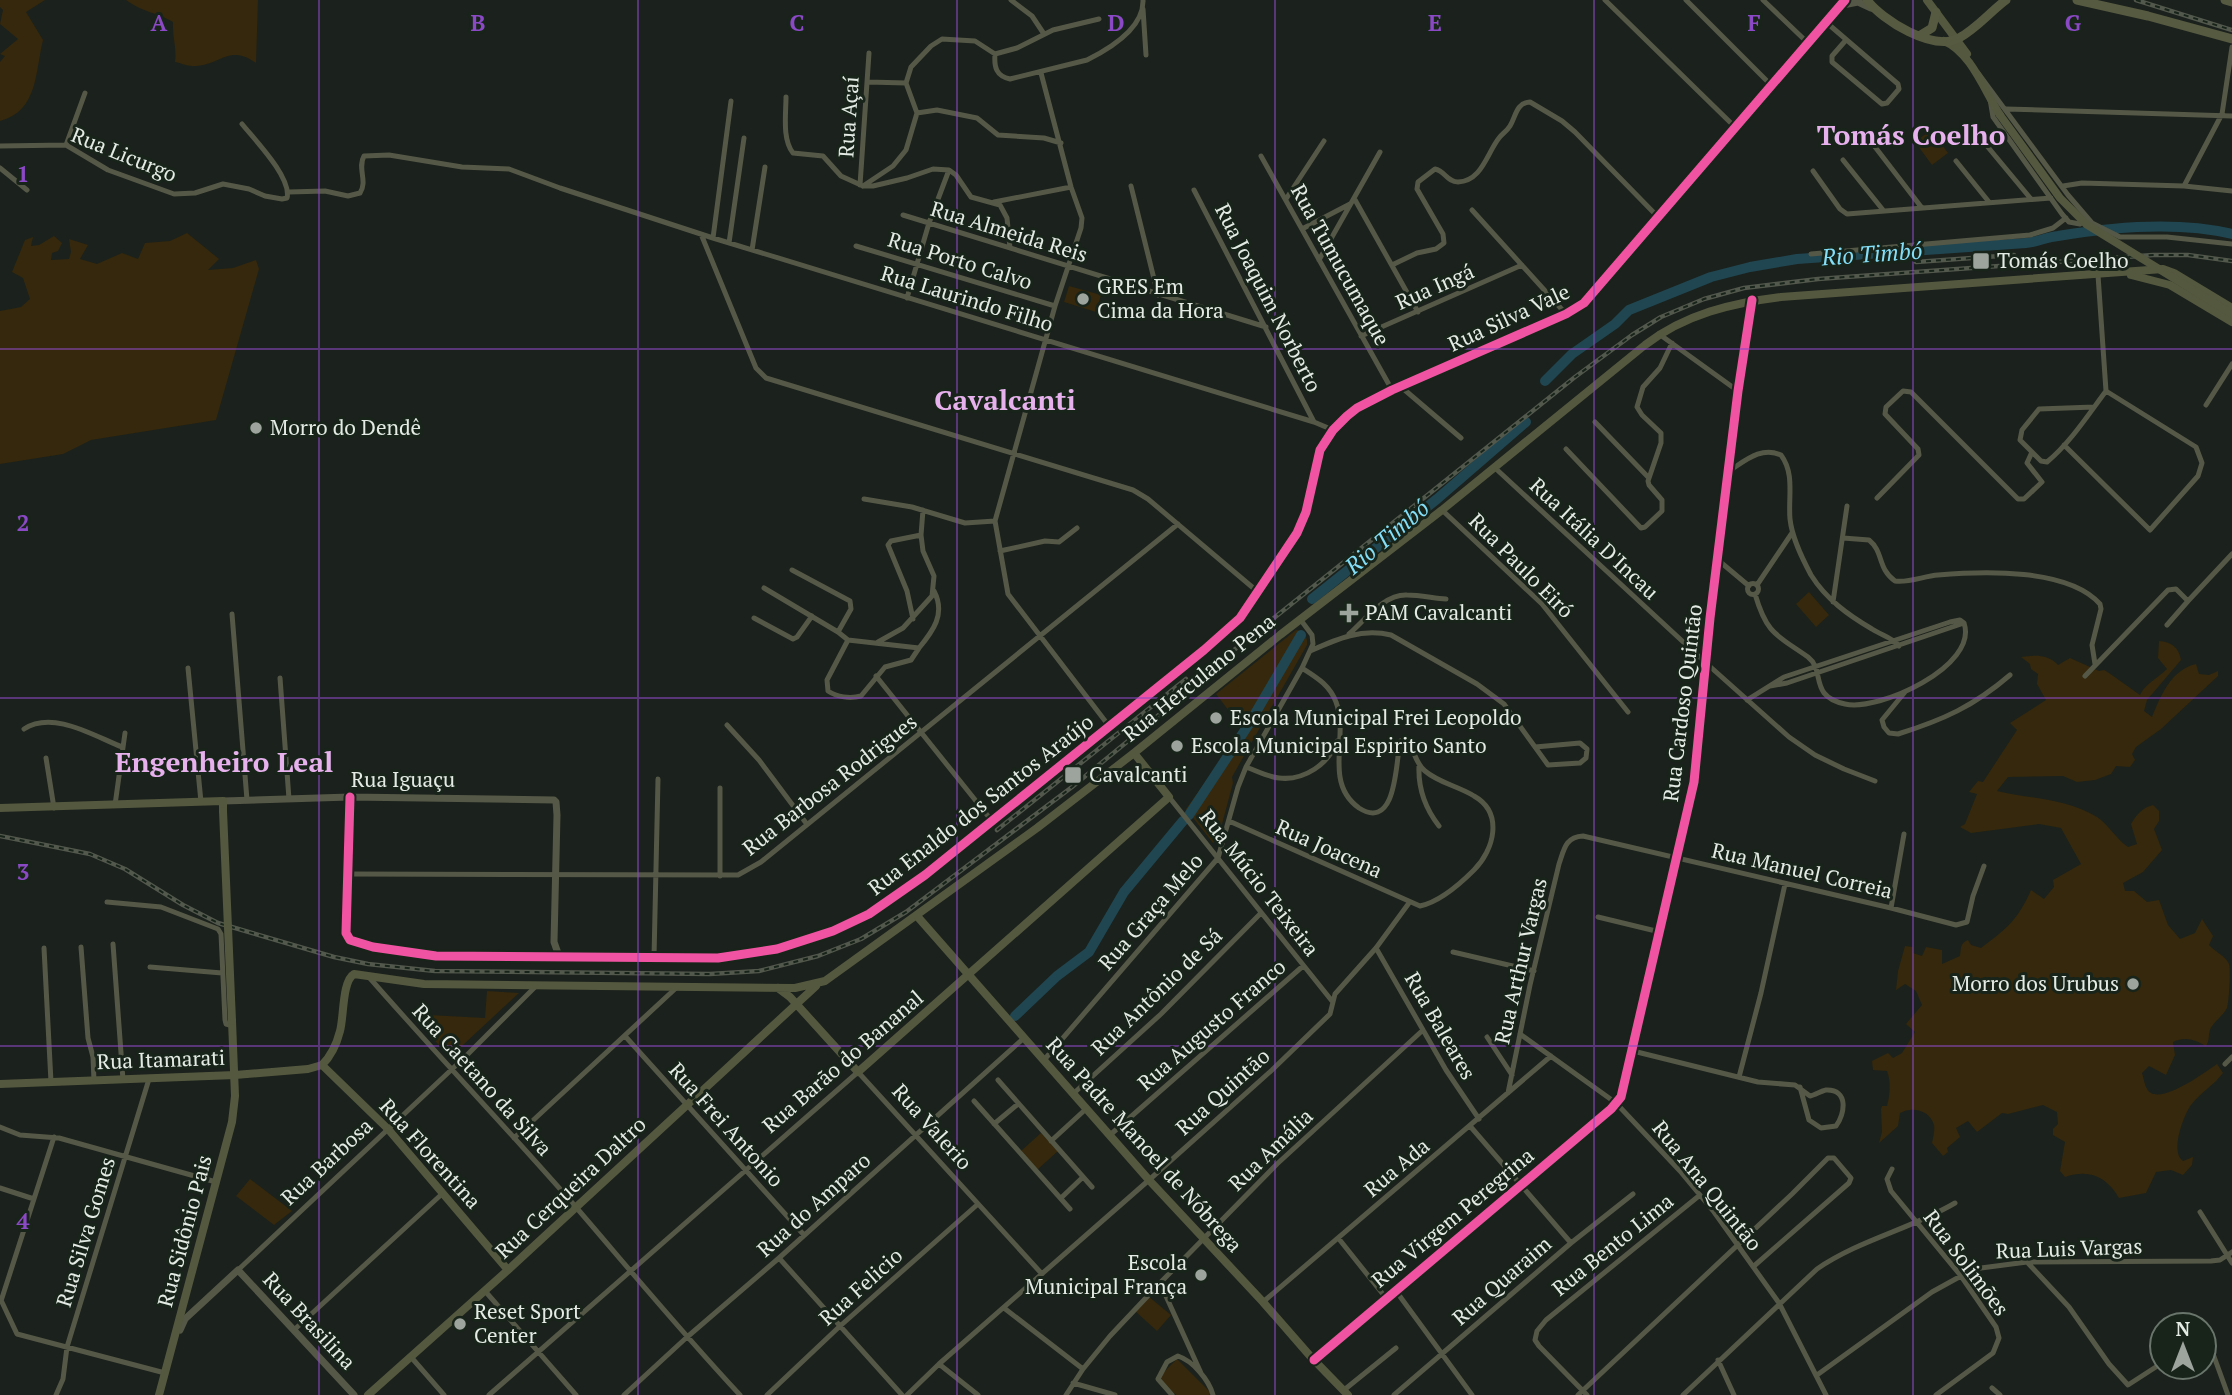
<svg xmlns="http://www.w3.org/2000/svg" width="2232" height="1395" font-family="'PT Serif',serif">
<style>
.green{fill:#35280c}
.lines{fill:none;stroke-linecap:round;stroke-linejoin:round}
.river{stroke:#204651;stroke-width:10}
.minor{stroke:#555847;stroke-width:5}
.tertiary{stroke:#555847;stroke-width:7}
.secondary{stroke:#54583f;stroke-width:8}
.primary{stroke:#565a41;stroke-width:9}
.rail-casing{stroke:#53584d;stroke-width:4.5}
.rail{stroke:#18241a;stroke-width:2;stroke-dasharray:5;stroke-linecap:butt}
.secondary-bridge{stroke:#54583f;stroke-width:8}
.cycleway-casing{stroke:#18241a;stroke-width:13}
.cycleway{stroke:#f153a3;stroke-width:9}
.grid{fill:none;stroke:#8b49c5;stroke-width:2;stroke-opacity:0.55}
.poi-dot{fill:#9da49e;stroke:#18241a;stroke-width:2.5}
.labels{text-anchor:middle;stroke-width:6;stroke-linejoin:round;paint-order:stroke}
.street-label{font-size:21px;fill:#e3ebe4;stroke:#18241a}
.poi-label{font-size:21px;fill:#e3ebe4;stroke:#18241a;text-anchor:start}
.water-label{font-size:23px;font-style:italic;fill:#83def8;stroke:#18241a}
.district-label{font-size:28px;font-weight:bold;fill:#e6b1ed;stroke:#18241a}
.grid-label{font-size:23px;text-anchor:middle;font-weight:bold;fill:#8b49c5;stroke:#18241a;stroke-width:6;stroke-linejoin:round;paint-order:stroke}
</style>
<rect width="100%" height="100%" fill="#1b211c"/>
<path class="green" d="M0,0H45L26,12L43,40C35,73 38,111 0,121V62L5,56L0,54L18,39L0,24L3,10L0,7Z
M126,0H258L256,63C228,43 220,67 192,66C187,66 181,63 175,62C177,48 172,36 173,22C156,12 144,13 126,0Z
M1931,130L1948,153L1932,165L1915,142Z
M187,233L219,259L208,270L233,268L256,260L259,269L216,420L91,440L63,454L0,464V311L21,307L30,299L23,278L12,272L25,240L33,237L31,246L39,245L54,236L62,243L58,251L52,253L51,260L69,259L71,252L69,239L88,245L80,259L97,264L122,253L138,259L145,243L170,241Z
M1069,286L1101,295L1096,312L1064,302Z
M1809,592L1829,615L1816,627L1796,604Z
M1296,630L1304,631L1307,640V645L1232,777L1233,783L1218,839L1213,843L1186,809L1246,725L1232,715L1216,694Z
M2159,641C2171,642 2179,647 2181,660L2147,700L2144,711L2152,717C2161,695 2171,670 2196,664L2199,674L2209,675L2218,671V676L2161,729L2136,747L2132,754L2135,760L2130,767L2116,766L2111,774L2095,780L2077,782L2063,776L2008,777L1997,791C2030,799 2066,798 2097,817C2109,825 2116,839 2128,847L2137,844L2131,824C2137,814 2142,808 2153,805L2159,811V821L2154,829L2162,850L2143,872L2123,883L2125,891H2134L2147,902L2159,900L2168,925L2180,939L2195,933L2202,919L2213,936L2209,945C2215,952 2226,956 2229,964C2231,967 2229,1003 2227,1008C2223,1016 2213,1022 2210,1030C2208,1036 2210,1040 2206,1046C2195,1040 2186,1036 2173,1042L2175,1055L2166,1075L2149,1066L2142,1073C2144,1079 2145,1090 2151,1093C2166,1101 2204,1073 2217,1064L2223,1073C2214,1085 2200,1093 2191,1105C2183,1116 2170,1153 2183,1161L2193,1157L2192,1165L2183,1175L2171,1170L2156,1172L2146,1193L2119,1198C2106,1176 2089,1169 2065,1177L2060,1171L2065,1142L2053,1135V1129L2058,1124L2057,1112L2043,1105L2008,1114L2002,1113L1977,1132L1968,1121L1956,1128L1960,1137L1947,1148L1948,1152L1943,1156L1932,1143C1933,1138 1935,1131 1934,1125C1930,1110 1912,1106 1900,1113L1898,1126L1879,1143L1882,1132L1881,1109L1882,1106H1887C1890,1095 1891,1081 1887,1071L1873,1070L1872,1061L1888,1053L1893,1058L1902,1053L1915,1032L1906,1024L1922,1005L1916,991L1905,984L1896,990L1898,971L1905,946L1913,947V953L1922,956L1926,947L1942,950V964L1960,956C1961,949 1960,943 1968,940L1971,945L1981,948C2006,929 2018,920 2031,890L2044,899L2054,887L2053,880L2081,864L2061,828L2039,824L1971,833L1960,827L1965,824L1977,794L1969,792L1978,781L1983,782L2017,730L2010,723L2046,700L2037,684L2038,674L2031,669L2030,664L2021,657C2035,655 2048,654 2058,665L2070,658L2099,671L2104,670L2109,673L2140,695C2145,684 2158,678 2167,669L2158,658Z
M487,991L519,993L450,1057L410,1014L485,1018Z
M1041,1133L1058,1151L1037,1170L1021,1151Z
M250,1179L292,1211L274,1225L236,1196Z
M1148,1296L1171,1315L1157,1331L1135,1311Z
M1177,1359L1211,1393L1209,1395H1176L1158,1378Z"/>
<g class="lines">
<path class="river" d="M1545,381L1572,354L1615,324L1629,310L1711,277L1750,267L1797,259L2026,243C2037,242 2047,237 2058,236C2112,227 2178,221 2232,234
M1312,599L1437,499L1526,422
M1189,815L1249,724L1301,635
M1015,1016L1057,976L1089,952L1124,892L1183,821"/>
<path class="minor" d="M1011,0L1032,16L1044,34
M1605,0L1736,128
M1686,0L1771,85
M1763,0L1809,44
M1143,9L1146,55
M1827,23L1898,84L1899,89L1887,103L1882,104L1832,62V56L1846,40
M995,54C994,67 996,76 1010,79L1087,60C1109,49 1144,28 1143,0
M1041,73L1071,187L1082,218L1081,228L1055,306L995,521L1008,594L1109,726
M1978,73L2068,195L2092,223L2120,237H2167L2232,244
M906,83L911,67L931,46L942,39L975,41L995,54L1017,48L1053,30L1099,19
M786,97C786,114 782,139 793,153L823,156L841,176L863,186H873L907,178L933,169L949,170L956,175L971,197L1000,205L1007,218L1010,248
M1990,99L1993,117L2062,214L2069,222L2080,224L2084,221
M2006,109L2232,116
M917,113L937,110L977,118L998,135L1044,138L1061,143
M1872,143L1922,208
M66,145L85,93
M0,146L66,145L108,170L174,194L195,193L223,184L249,189L265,196L282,199L287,198C292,178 255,140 242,124
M1987,146L2031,199
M1261,156L1392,390
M1843,160L1883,210
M1956,161L1989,202
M0,168L27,190
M1813,171L1840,209L1847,214L2051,198
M860,185L869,53
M863,186L893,166L906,150L917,113L906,83L868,82
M1131,186L1158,295
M2063,186L2082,183L2184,186L2232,191
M2184,186L2222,114L2232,47
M1194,190L1314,422
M289,192L325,191L348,196L360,193C368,181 357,168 364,156L389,155L462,167L509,169L560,188L713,238L1314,422L1333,430
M1354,198L1418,312
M1286,199L1324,141
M994,202L1071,187
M1472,210L1566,314
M903,215L1266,327
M1302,229L1350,204
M701,234L756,368L766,378L1133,490L1148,499L1258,592
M713,238L731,101
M729,243L744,138
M856,246L1055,306
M752,250L765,167
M1811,254L2030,235L2053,228L2066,218
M1319,260L1380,152
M1392,265L1417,253L1436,249L1444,243L1443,234L1417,189L1418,182L1435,169C1445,171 1447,182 1458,182C1482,181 1487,153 1499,138C1502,134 1507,131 1510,126C1516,116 1516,103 1530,102L1562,121L1575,132L1659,218
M907,298L929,223L949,170
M1659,334L1738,391
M1361,336L1522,265
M1400,386L1461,438
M2206,405L2232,364
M2094,407L2039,409L2022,430L2020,440L2041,461L2047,462C2070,443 2088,415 2106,391L2098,275
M1595,422L1648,477
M2064,445L2150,530L2198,476L2202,463L2196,447L2106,391
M1566,449L1641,528L1645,527L1662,511V500L1649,485L1648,481L1661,443V433L1642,415L1637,407L1643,387L1660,368L1672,343
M1494,467L1706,663L1789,737L1815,755L1844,769L1875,781
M1729,471C1745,461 1761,446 1781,455C1795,474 1788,497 1790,519C1792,538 1802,558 1811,575C1826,599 1848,615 1872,629C1881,635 1892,637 1899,646
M1877,498L1919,455L1918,449L1885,414L1886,407L1903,391L1911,392L2018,499H2024L2042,482L2027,463L2032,452
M864,499L912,507L965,523L995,521
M1442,510L1542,604L1628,712
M1843,538L1869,540C1884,552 1877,568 1895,581C1909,583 1924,576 1938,575C1983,571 2068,568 2100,604L2101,609L2092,645L2095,664
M1000,551L1045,541L1059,542L1077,528
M1718,560L1749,586
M792,570L850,601L851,609L838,632
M1747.5 589a5.5 5.5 0 1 1 11 0a5.5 5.5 0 1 1-11 0Z
M1757,585L1792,533
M764,588L838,632L848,640L919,648L911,660L885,667L861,696C850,699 837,697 828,691L827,680L848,640
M1755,594C1767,635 1777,635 1808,657C1826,671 1808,696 1845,704C1878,712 1979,666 1964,623
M1833,602L1847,506
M232,614L247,800
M754,618L793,639L797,637L812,616
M913,619L907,591L888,545L891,541L921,535L923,510
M2167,625L2188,601
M1349,634C1365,620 1384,594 1407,595C1420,595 1433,598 1446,599
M878,642L903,628L932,596L934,576L923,551L921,535
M919,648C933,631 946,614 934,591
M1310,651C1337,639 1361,628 1391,635L1477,684L1504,704L1548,765L1580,763L1586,758L1587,749L1580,743L1535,747
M188,668L201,802
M876,676L992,821
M2085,676L2168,590L2176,589L2188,601L2232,554
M280,678L289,799
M1770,686L1787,683L1964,623
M1905,692L1882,720L1884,727L1889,733L1898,734C1943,720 1974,706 2010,675
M1747,700L1784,677L1950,622L1960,620L1964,623
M727,725L759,760L806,823
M24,729C53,710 94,736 122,747
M46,758L54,808
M1419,766C1418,789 1425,808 1439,826
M1246,767C1257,771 1268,777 1279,778C1304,781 1329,764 1337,741
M720,788V876
M1169,797L1332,1001
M115,805L125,733
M1229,821L1420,906C1439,902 1460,884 1474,870C1494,850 1504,813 1474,796C1458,786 1439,783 1425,771C1414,762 1415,749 1406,739L1400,741C1396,761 1397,832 1359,808C1348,800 1342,790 1340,777C1336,752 1345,725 1336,702C1330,685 1316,677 1302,668
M348,874L738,875L761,862L1178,524
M107,902L161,907L218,929L221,934L225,1020L226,1024L233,1026
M1891,908L1904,834
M1598,917L1660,932
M113,944L123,1080
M81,947L88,1038L93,1057L94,1081
M44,948L51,1082
M1376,948L1446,1070L1479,1119
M1453,952L1534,971
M654,957L658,779
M150,967L222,973
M368,976C436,1054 507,1128 575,1206C630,1270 683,1334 740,1395
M1520,1034L1616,1103L1680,1171L1714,1212L1779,1303L1826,1395
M625,1036L804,1235
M1487,1037L1512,1075
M1633,1051L1758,1082L1795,1085L1810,1096C1815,1095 1821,1091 1826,1090C1849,1089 1845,1114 1836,1126L1821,1128L1809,1120L1800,1087
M1044,1060L1218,858L1238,787L1246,767L1302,668L1313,644L1312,635L1300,619
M2225,1064L2232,1057
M1739,1077L1761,993L1785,884
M998,1080L1092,1187
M1074,1093L1161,1014L1261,913
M1508,1093L1530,985L1559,864C1564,850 1565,837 1583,836L1891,908L1956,925L1967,922L1973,896L1984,866
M974,1101L1070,1209
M994,1124L1018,1104
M1470,1126L1571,1243
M0,1127L20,1135L59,1138L216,1182
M1110,1135L1303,966
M514,1138L676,988
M1051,1141L1087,1108
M1892,1169L1887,1179L1891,1191L1961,1276L1996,1327L1999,1338L1993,1353L1936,1395
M0,1188L34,1199
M1061,1198L1083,1177
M2200,1212L2232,1263
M1339,1239L1386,1298
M779,1258L902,1395
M2027,1262L2069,1307L2109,1364L2128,1385L2162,1363
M238,1270L466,1056L537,985
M1160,1283L1201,1373
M485,1291L576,1395
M1396,1291L1472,1395
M0,1298L17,1334L165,1373
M1,1301L54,1137
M1263,1302L1551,1056
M1004,1308L1083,1369
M295,1329L443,1193
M2204,1337L2208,1340L2228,1395
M411,1357L444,1395
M1718,1360L1734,1395
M939,1364L978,1395
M1817,1375L1932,1292L1961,1276L1981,1268L2027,1262L2211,1261L2220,1260L2232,1252
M1073,1383L1115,1395
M1992,1388L2000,1395
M1344,1390L1396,1348
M56,1395L63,1379L67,1347L149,1079
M489,1395L858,1072L1042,1274
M624,1395L686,1338L779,1258L1024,1038
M767,1395L839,1327L978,1204
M907,1395L939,1364L1149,1180L1272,1070L1330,1014L1335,994L1376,948L1409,903
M1066,1395L1083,1369L1110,1336L1160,1283L1277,1164L1423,1030
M1172,1395L1158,1379L1167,1362L1178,1356C1193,1361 1209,1380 1213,1395
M1394,1395L1571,1243L1633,1194
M1578,1395L1792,1194L1828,1158H1834L1851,1178L1849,1183L1754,1266
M1587,1395L1539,1346L1535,1340L1537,1331L1546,1320L1700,1195
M1683,1395L1817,1269C1859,1240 1911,1229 1955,1203"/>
<path class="tertiary" d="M1843,5L1858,2L1871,8
M350,797L346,933L350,940L373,947L436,956L718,958L777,949L833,931L869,914L925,875L1204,650L1240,618L1297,533L1306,512L1320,450L1333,430L1347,416L1357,408L1392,390L1566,314L1584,303L1845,0
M223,801L350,797L554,800L556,802L557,815L554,942L559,956
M180,1330L185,1319L238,1270L354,1395
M1314,1360L1611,1109L1621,1097L1694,782L1710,618L1738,391L1752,300"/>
<path class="secondary" d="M1927,0L1967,54
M1944,41C1971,52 1985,92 2000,115
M2131,275L2170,285L2232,322
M0,808L223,801V811
M917,916L1149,1180L1263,1302L1311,1357L1348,1395
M778,988L790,997L858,1072L1169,797L1134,753
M322,1065C331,1056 337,1043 340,1031C344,1017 342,981 354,974L424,984L795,988L825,981L1037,828L1134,753L1280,635L1442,510L1645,345C1685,314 1732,303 1781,297L2163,269L2174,273L2232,308
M322,1065L388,1129L508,1270
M0,1084L235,1075L308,1069L322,1065
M159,1395L232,1122L235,1096L232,1021
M368,1395L508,1270L816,986"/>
<path class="primary" d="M1867,0C1882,20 1933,52 1959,38C1976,29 1990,12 2006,0
M2077,0L2148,16L2232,39
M2225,0L2232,2
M1919,36L1932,28L1936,12"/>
<defs>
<path id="rail" d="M2136,0L2232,30
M1916,262L2014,255
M997,830L1186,679
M0,836L90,854L125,869L183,905L218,923L334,957L368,964L435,971L710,974L759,971L818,956L861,939L906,912L1072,787L1145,727L1229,654L1575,377L1632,335L1661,317L1704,299L1744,288L1818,279L2153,255H2188L2232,261"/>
</defs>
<use href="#rail" class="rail-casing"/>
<use href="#rail" class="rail"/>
<path class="secondary-bridge" d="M2000,115L2060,198L2086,224L2232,314
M223,811L232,1021"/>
<defs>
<path id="cycleway" d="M350,797L346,933L350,940L373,947L436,956L718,958L777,949L833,931L869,914L925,875L1204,650L1240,618L1297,533L1306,512L1320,450L1333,430L1347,416L1357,408L1392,390L1566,314L1584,303L1845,0
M1314,1360L1611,1109L1621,1097L1694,782L1710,618L1738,391L1752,300"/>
</defs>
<use href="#cycleway" class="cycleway-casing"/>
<use href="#cycleway" class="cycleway"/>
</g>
<path class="grid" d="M319,0V1395M638,0V1395M957,0V1395M1275,0V1395M1594,0V1395M1913,0V1395M0,349H2232M0,698H2232M0,1046H2232"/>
<g class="poi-dot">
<rect x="1972" y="252" width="18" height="18" rx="3.5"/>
<circle cx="1083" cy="299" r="7"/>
<circle cx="256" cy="428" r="7"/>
<path d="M1345.5 602.5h7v7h7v7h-7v7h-7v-7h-7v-7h7z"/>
<circle cx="1216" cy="718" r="7"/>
<circle cx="1177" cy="746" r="7"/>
<rect x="1064" y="766" width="18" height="18" rx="3.5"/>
<circle cx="2133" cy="984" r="7"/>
<circle cx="1201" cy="1275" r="7"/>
<circle cx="460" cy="1324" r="7"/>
</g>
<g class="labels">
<g class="street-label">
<text transform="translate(849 117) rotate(-86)" y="7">Rua Açaí</text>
<text transform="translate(124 155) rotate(22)" y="7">Rua Licurgo</text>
<text transform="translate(1009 232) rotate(17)" y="7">Rua Almeida Reis</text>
<text transform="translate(960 261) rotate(17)" y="7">Rua Porto Calvo</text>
<text transform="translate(1340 265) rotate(61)" y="7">Rua Tumucumaque</text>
<text transform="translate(1435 287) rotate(-24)" y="7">Rua Ingá</text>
<text transform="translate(1268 298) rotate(63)" y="7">Rua Joaquim Norberto</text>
<text transform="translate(967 299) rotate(17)" y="7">Rua Laurindo Filho</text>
<text transform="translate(1509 318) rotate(-25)" y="7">Rua Silva Vale</text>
<text transform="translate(1594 539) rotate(43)" y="7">Rua Itália D'Incau</text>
<text transform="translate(1521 566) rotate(45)" y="7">Rua Paulo Eiró</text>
<text transform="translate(1199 678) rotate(-39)" y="7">Rua Herculano Pena</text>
<text transform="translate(1683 703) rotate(-83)" y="7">Rua Cardoso Quintão</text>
<text x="403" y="787">Rua Iguaçu</text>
<text transform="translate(830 785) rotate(-38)" y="7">Rua Barbosa Rodrigues</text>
<text transform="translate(981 805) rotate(-38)" y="7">Rua Enaldo dos Santos Araújo</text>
<text transform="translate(1329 849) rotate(24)" y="7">Rua Joacena</text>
<text transform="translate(1802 871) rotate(13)" y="7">Rua Manuel Correia</text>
<text transform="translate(1259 883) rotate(52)" y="7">Rua Múcio Teixeira</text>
<text transform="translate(1151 912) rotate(-49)" y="7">Rua Graça Melo</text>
<text transform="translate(1521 961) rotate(-77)" y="7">Rua Arthur Vargas</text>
<text transform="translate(1157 992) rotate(-44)" y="7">Rua Antônio de Sá</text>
<text transform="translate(1212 1025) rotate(-41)" y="7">Rua Augusto Franco</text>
<text transform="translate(1440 1026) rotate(60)" y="7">Rua Baleares</text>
<text transform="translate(161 1060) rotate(-2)" y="7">Rua Itamarati</text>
<text transform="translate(843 1062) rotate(-41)" y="7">Rua Barão do Bananal</text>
<text transform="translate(482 1080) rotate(48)" y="7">Rua Caetano da Silva</text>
<text transform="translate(1223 1092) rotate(-42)" y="7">Rua Quintão</text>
<text transform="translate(726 1125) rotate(48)" y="7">Rua Frei Antonio</text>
<text transform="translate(932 1127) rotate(48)" y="7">Rua Valerio</text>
<text transform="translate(1144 1145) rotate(48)" y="7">Rua Padre Manoel de Nóbrega</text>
<text transform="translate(1271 1150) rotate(-44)" y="7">Rua Amália</text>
<text transform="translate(430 1154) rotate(48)" y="7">Rua Florentina</text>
<text transform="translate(327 1162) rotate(-43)" y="7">Rua Barbosa</text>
<text transform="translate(1397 1168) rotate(-40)" y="7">Rua Ada</text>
<text transform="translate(1707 1186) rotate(51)" y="7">Rua Ana Quintão</text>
<text transform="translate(571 1188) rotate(-43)" y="7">Rua Cerqueira Daltro</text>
<text transform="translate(814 1205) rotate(-42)" y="7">Rua do Amparo</text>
<text transform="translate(1453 1218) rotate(-40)" y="7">Rua Virgem Peregrina</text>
<text transform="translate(185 1231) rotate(-75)" y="7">Rua Sidônio Pais</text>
<text transform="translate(86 1232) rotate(-73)" y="7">Rua Silva Gomes</text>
<text transform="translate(1613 1245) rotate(-39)" y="7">Rua Bento Lima</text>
<text transform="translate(2069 1249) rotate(-2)" y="7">Rua Luis Vargas</text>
<text transform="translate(1966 1263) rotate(53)" y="7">Rua Solimões</text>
<text transform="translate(1502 1281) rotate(-41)" y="7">Rua Quaraim</text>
<text transform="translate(861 1287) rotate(-42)" y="7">Rua Felicio</text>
<text transform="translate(309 1321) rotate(47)" y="7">Rua Brasilina</text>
</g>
<g class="poi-label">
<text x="1997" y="268">Tomás Coelho</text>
<text x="1097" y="294">GRES Em<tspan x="1097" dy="24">Cima da Hora</tspan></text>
<text x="270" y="435">Morro do Dendê</text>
<text x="1365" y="620">PAM Cavalcanti</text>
<text x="1230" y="725">Escola Municipal Frei Leopoldo</text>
<text x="1191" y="753">Escola Municipal Espirito Santo</text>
<text x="1089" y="782">Cavalcanti</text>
<text x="2119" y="991" text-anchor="end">Morro dos Urubus</text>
<text x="1187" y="1270" text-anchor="end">Escola<tspan x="1187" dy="24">Municipal França</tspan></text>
<text x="474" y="1319">Reset Sport<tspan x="474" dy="24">Center</tspan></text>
</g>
<g class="water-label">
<text transform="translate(1872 254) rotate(-4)" y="8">Rio Timbó</text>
<text transform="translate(1387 537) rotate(-40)" y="8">Rio Timbó</text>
</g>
<g class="district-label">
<text x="1911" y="145">Tomás Coelho</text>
<text x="1005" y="410">Cavalcanti</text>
<text x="224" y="772">Engenheiro Leal</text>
</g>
</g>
<g class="grid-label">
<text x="159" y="31">A</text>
<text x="478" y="31">B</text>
<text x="797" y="31">C</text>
<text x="1116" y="31">D</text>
<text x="1435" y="31">E</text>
<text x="1754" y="31">F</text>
<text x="2073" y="31">G</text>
<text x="23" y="182">1</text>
<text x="23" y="531">2</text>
<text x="23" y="880">3</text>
<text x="23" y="1229">4</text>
</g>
<g transform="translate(2183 1346)"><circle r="33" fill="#18241a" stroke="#69746b" stroke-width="2"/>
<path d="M0-5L12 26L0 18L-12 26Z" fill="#9da49e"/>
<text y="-10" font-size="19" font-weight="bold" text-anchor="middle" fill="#e3ebe4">N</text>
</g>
</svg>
